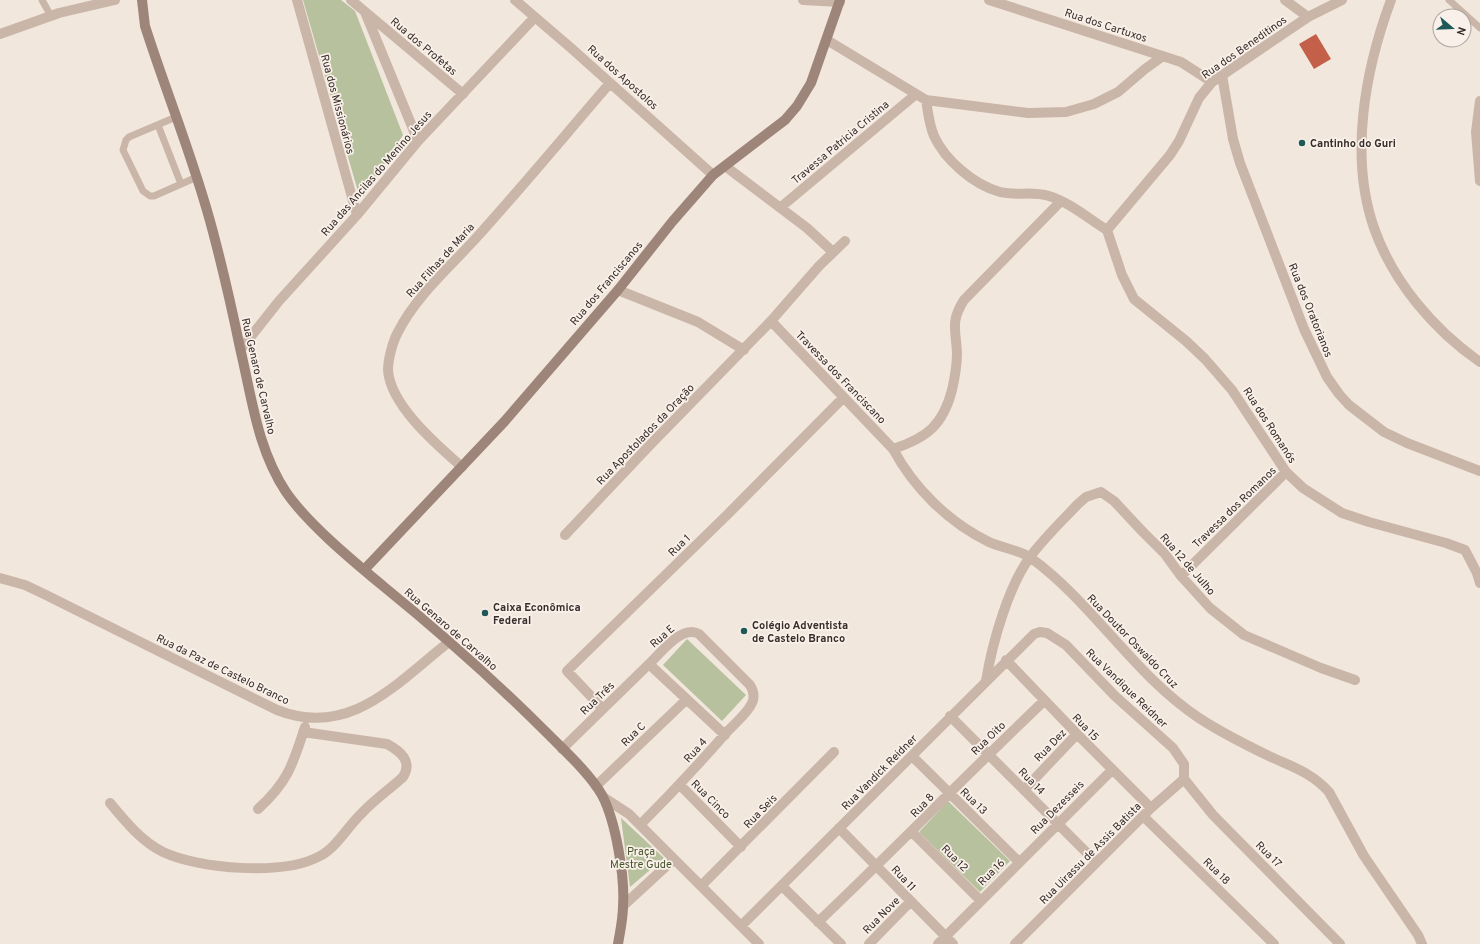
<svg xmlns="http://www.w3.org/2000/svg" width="1480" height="944" font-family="Overpass,sans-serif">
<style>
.green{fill:#b7c19d}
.building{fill:#c45f49}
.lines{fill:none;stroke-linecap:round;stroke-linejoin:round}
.lane{stroke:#cab6a9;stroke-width:7}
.street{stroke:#cab6a9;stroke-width:10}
.secondary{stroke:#9e857a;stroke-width:10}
.poi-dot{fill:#1f5858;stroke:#f9f1e9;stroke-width:1.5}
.labels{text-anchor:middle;stroke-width:3.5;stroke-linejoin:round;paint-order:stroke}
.street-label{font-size:11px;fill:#372c29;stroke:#f9f1e9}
.poi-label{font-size:11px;font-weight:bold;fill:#372c29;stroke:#f9f1e9;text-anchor:start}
.park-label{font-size:11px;fill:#49552d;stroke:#f9f1e9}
</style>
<rect width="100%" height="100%" fill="#f2e7dd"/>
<path class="green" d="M303,0H341L355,11L403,135L364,196L359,195Z
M687,639L746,695L722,721L663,665Z
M948,801L1010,861L980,892L919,832Z
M621,818L664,858L630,887Z"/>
<path class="building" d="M1316,34L1331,59L1314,69L1299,44Z"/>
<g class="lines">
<path class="lane" d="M42,0L51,16
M1449,0L1480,28
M176,117L129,137L126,140L123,150L143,191L150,196H154L197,177
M158,125L181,184"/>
<path class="street" d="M297,0L357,215
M351,0L463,94
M515,0L571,48L713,175
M803,0L840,2
M989,0L1181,62L1212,82
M1285,0L1308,17
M1391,0C1365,70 1349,156 1374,228C1393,282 1434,330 1480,362
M365,12L418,141
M0,34L59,13L115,0
M827,40L926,100L1028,113L1066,112L1094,104L1118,92L1145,69L1163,56
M1222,75L1233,139L1240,163L1304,329L1327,377L1339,394L1349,405L1384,432L1407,443L1480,471
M926,100C928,112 929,124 934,136C945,160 974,185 1000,192C1016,196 1033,191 1049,196C1069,202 1089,219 1107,230
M1480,101L1476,132L1480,181
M725,166L807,228L833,252
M781,207L915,95
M1107,230L1122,275L1134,299L1186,341L1205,359L1232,390L1286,472L1303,488L1342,513L1369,522L1446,543L1465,550L1477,573L1480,583
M1107,230L1170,155L1179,141L1199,98L1212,82L1308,17L1342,0
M618,290L698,322L744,350
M771,321L893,449C914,488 948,522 989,542C1002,548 1020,550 1031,558C1094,604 1133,674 1199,718C1222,733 1246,745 1271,757C1293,767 1312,773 1329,792L1364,856L1418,935L1422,944
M241,349L279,301L357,215L418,141L535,17
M893,449C927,438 943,425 952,390C955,377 957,366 957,353C956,330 950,322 964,300L1061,201
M462,467C437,445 390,405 388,370C388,359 393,341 398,332C416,296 450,267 477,237C523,186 566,134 610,83
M565,535L648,447L771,321L819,266L845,241
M1181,576L1286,472
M0,578L25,585L46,595L277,710C351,739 397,682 449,642
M1006,660L1077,734L1151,808
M986,681C992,644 1008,587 1030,557C1044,538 1062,521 1078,504L1086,497L1101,492L1114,501L1142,531L1165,554L1181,576L1210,608L1244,635L1321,668L1355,680
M603,709L567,671L728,514L843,398
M950,716L1096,862
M562,749L649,664
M913,757L1019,862
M1184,779L1213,815L1340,944
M680,785L741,847
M596,786L686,700
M1024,790L1077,734
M603,797L629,814L759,944
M110,803C125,821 141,841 163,852C199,869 284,876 320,856C337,847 348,826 362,813C374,800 390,789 403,777C413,761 400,751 387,744L303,732
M258,809C288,782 293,764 305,727
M1143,816L1274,944
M640,825C670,795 698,765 726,733C734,724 747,714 752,703C755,697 753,690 750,685L699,634C682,624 661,653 649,664L725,735
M839,828L953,944
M912,832L980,900
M701,886L834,752
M782,886L841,944
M624,905L674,859
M818,922C895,849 968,773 1044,701
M741,926L1034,634L1040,632L1047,633L1066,645L1115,696L1173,748L1184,764V779
M869,944L910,902
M938,944L1112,770
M1015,944L1151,808L1184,779"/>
<path class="secondary" d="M142,0L145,26C167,95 195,162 213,232C223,270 232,309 240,348C252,398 257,448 286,492C308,524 353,561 383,586C441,633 496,682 548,734C566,752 590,774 602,795C616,822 625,877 623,906C623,919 620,932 618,944
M364,570L504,422L618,290L672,222L713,175L785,120L797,106L811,83L840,0"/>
</g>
<g class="poi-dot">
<circle cx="1302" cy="143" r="4"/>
<circle cx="485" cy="613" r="4"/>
<circle cx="744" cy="631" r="4"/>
</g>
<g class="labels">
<g class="street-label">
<text transform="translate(1106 25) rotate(18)" y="4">Rua dos Cartuxos</text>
<text transform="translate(424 46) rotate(40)" y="4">Rua dos Profetas</text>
<text transform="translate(1244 47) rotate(-35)" y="4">Rua dos Beneditinos</text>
<text transform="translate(623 77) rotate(42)" y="4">Rua dos Apostolos</text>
<text transform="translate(338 104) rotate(75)" y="4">Rua dos Missionários</text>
<text transform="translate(840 142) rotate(-40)" y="4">Travessa Patricia Cristina</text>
<text transform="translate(376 173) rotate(-49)" y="4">Rua das Ancilas do Menino Jesus</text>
<text transform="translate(440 260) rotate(-48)" y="4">Rua Filhas de Maria</text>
<text transform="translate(606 283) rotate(-50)" y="4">Rua dos Franciscanos</text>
<text transform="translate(1311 310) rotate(68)" y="4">Rua dos Oratorianos</text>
<text transform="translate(259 376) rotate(77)" y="4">Rua Genaro de Carvalho</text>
<text transform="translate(841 377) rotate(46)" y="4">Travessa dos Franciscano</text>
<text transform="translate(1270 425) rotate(57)" y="4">Rua dos Romanós</text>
<text transform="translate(645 434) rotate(-46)" y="4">Rua Apostolados da Oração</text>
<text transform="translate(1234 507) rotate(-44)" y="4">Travessa dos Romanos</text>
<text transform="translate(679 545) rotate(-44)" y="4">Rua 1</text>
<text transform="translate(1188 564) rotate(49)" y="4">Rua 12 de Julho</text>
<text transform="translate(451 629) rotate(41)" y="4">Rua Genaro de Carvalho</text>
<text transform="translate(662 636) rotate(-41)" y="4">Rua E</text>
<text transform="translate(1133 641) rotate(46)" y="4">Rua Doutor Oswaldo Cruz</text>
<text transform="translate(223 669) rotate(26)" y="4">Rua da Paz de Castelo Branco</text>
<text transform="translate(1127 688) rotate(44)" y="4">Rua Vandique Reidner</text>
<text transform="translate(597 698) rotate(-44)" y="4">Rua Três</text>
<text transform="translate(1086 727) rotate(46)" y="4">Rua 15</text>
<text transform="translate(633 734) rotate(-44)" y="4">Rua C</text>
<text transform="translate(988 738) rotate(-44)" y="4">Rua Oito</text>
<text transform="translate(1050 745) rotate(-46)" y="4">Rua Dez</text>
<text transform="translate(695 750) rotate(-48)" y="4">Rua 4</text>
<text transform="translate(879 772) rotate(-45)" y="4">Rua Vandick Reidner</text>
<text transform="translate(1032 781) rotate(45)" y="4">Rua 14</text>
<text transform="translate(711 799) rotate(45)" y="4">Rua Cinco</text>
<text transform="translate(974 801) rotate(44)" y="4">Rua 13</text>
<text transform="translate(922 805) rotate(-46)" y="4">Rua 8</text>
<text transform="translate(1057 807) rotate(-45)" y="4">Rua Dezesseis</text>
<text transform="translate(760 811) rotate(-46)" y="4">Rua Seis</text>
<text transform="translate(1090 853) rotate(-45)" y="4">Rua Uirassu de Assis Batista</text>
<text transform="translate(1269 854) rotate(45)" y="4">Rua 17</text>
<text transform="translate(955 858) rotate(45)" y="4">Rua 12</text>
<text transform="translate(1217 871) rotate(44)" y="4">Rua 18</text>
<text transform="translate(991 872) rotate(-45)" y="4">Rua 16</text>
<text transform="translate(904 878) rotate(47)" y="4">Rua 11</text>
<text transform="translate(881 915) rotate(-45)" y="4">Rua Nove</text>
</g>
<g class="poi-label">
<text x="1310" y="147">Cantinho do Guri</text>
<text x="493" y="611">Caixa Econômica<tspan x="493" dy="13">Federal</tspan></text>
<text x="752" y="629">Colégio Adventista<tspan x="752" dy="13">de Castelo Branco</tspan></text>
</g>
<g class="park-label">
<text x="641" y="855">Praça<tspan x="641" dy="13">Mestre Gude</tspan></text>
</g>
</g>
<g transform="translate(1452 28) rotate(109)"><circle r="19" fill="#f9f1e9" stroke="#aba29c"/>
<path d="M0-3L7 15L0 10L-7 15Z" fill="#1f5858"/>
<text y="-6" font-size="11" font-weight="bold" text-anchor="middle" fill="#372c29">N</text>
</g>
</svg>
